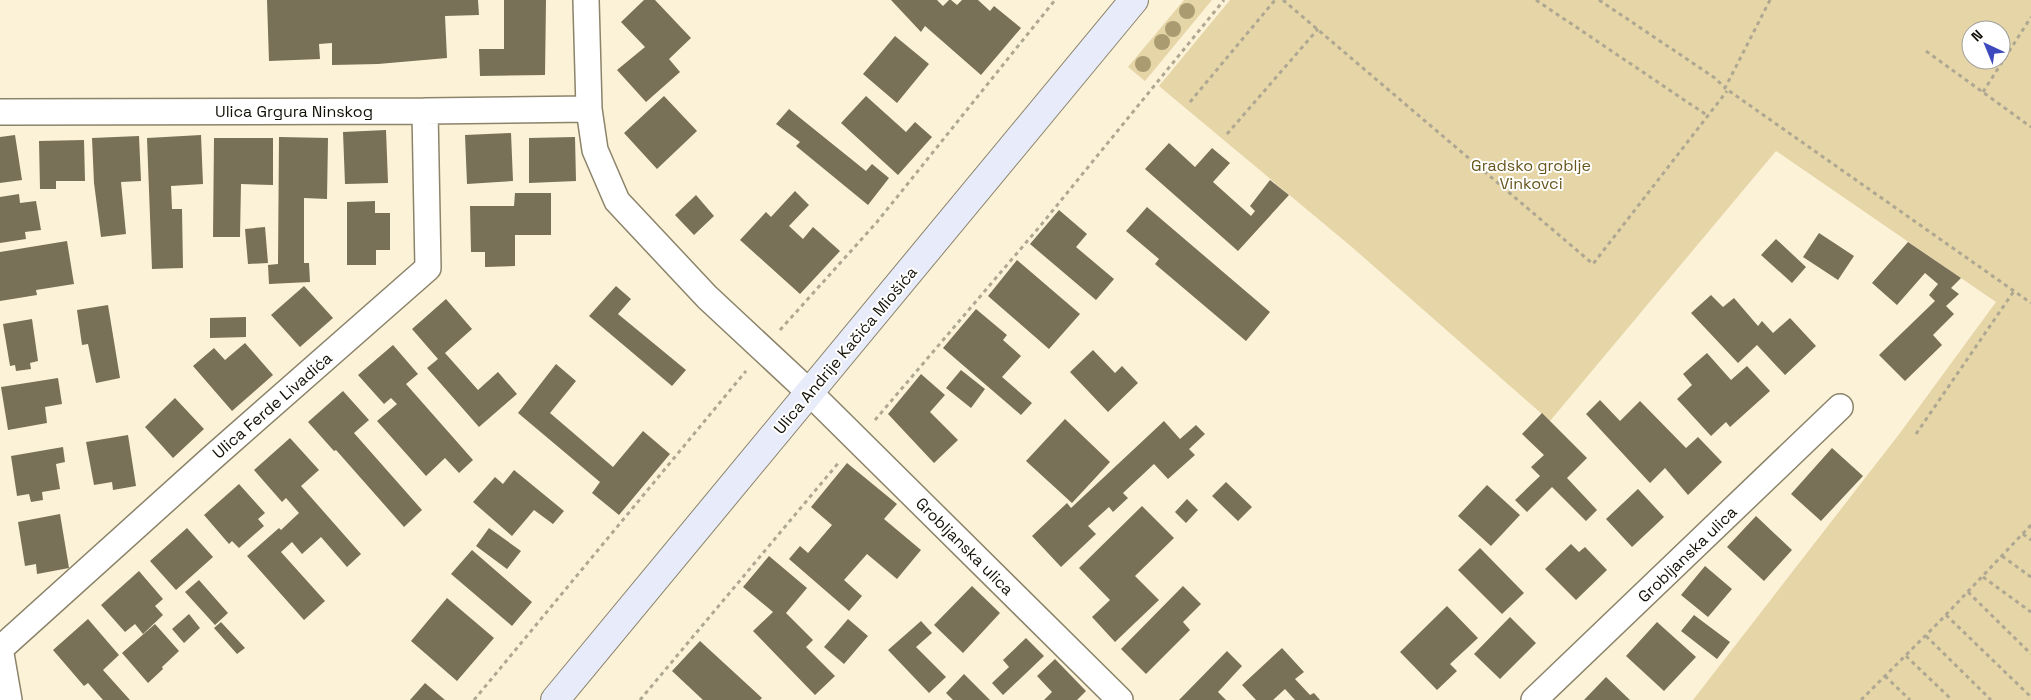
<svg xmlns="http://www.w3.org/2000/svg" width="2031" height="700" font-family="'Space Grotesk',sans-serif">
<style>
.green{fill:#e5d5a7;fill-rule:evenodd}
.building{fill:#787057}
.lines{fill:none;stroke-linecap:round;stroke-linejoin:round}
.street-casing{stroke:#8b836a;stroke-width:28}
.secondary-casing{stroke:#8b836a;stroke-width:30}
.path{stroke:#aea792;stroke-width:3;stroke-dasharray:4 4;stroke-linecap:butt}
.street{stroke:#fff;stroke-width:25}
.secondary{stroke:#e8ecfa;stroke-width:28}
.tree{fill:#aa9c70}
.labels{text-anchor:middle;stroke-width:4;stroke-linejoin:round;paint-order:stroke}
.street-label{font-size:16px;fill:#120f06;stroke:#fff}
.park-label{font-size:16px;fill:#67551c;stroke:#fff}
</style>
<rect width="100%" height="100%" fill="#fcf2d7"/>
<path class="green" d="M1184,0H1212L1145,81L1128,67Z
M1230,0H2031V700H1693L1900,433L1996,302L1776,151L1550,421L1353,248L1159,86ZM1971,30H2001V60H1971Z"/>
<path class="building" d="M267,0H478L479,15L445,16L447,58L378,64L332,65V43L319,44L320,59L269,61Z
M504,0H546L545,75L480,76L479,49H504Z
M644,0H655L691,38L669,59L680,72L646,102L617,70L645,47L621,22Z
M891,0H937L943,6L949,0H951L957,5L962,0H978L990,11L994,6L1021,28L981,75L925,26L921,32Z
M895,36L929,64L897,103L863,74Z
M664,96L697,131L657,169L624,133Z
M866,96L906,132L915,122L932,137L898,175L841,123Z
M789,109L866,171L872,164L889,178L868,205L796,146L800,142L776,124Z
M386,130L388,183L345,184L343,132Z
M511,133L513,181L467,184L465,135Z
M15,135L22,180L0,183V137Z
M201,135L203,184L171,186L172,209H182L183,268L152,269L147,138Z
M139,136L141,181L121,182L126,234L101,237L94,183L92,138Z
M279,137L328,138L327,199L304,198V263H309L310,282L269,284L268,265L278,264Z
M575,137L576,181L529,183V138Z
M214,138H273V185L241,184L240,237H213Z
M84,140L85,181H56V189H40L39,141Z
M1169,143L1195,167L1212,148L1230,163L1213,182L1251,216L1255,211L1250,206L1270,180L1289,195L1238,251L1145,169Z
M795,191L809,205L789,226L803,239L813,227L840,251L800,294L740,240L766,212L771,217Z
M515,193H551V235H515V266L485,267V252H471L470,206H514Z
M19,194L20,203L36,201L41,230L25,232L26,239L0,243V197Z
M696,195L714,216L694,235L675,215Z
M375,201V213H390V250H376V265H347V202Z
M1147,207L1270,312L1246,341L1155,264L1159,259L1126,231Z
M1059,210L1087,234L1076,247L1114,279L1096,300L1030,244Z
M265,227L268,263L248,264L245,229Z
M1819,233L1854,256L1838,280L1803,257Z
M1776,239L1806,267L1792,283L1761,255Z
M67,241L74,284L36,290L37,295L0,301V252Z
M1908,242L1961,278L1951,288L1959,294L1946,306L1954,314L1933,335L1942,345L1905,381L1879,355L1935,301L1929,295L1938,284L1925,273L1897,305L1872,283Z
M1017,260L1080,314L1049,349L988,296Z
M304,286L333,318L300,347L271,315Z
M616,286L631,299L618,314L686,370L672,386L589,316Z
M1711,295L1723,307L1734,298L1758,326L1762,321L1773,333L1790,318L1816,346L1785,375L1757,345L1738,363L1691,313Z
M446,299L472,329L445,353L478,390L498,372L517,394L479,427L427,368L438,359L412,329Z
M108,305L120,378L96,383L88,344L82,345L77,310Z
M976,309L1007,335L1003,340L1021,356L1002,377L1032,403L1021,415L943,348Z
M246,317V337L210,338V318Z
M32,319L38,361L30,363L31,369L16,371L15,365L10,366L3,324Z
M245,343L273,375L232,411L193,366L214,348L225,360Z
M393,345L418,374L406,384L473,460L459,473L445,458L426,476L377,421L397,404L391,398L384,404L358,375Z
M1093,350L1115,373L1122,366L1138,383L1108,412L1070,372Z
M1707,353L1731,380L1747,366L1770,391L1730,427L1726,422L1711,436L1677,399L1692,385L1683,374Z
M556,364L576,381L550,413L613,467L643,431L670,454L619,515L592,493L600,482L518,413Z
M961,370L985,389L971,408L946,388Z
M921,374L945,395L930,412L958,440L934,463L888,414Z
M58,378L62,404L45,407L47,423L8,430L1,387Z
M343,391L369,420L354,433L422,510L404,527L336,450L334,451L308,422Z
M175,398L204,429L173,458L145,427Z
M1600,400L1620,421L1640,401L1686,448L1698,437L1722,462L1688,495L1665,468L1650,483L1586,414Z
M1542,413L1587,458L1567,478L1597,510L1586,521L1552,487L1527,512L1515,500L1540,476L1531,467L1544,455L1522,434Z
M1065,419L1110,462L1072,503L1026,461Z
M1164,421L1180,439L1196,425L1205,434L1189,449L1195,455L1168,479L1154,464L1123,493L1128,498L1113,512L1109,507L1088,526L1096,534L1061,567L1032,536L1067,503L1071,508Z
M128,435L136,486L113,490L112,482L94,485L86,442Z
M290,438L319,470L301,486L361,554L347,567L321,537L302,554L292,542L281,552L325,601L304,620L247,556L279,528L281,530L299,513L286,498L282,502L254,470Z
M63,447L65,462L56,464L60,489L42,492L43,500L31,502L29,494L17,496L11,456Z
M1832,448L1863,476L1821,521L1791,494Z
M847,463L897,504L884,519L921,550L897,579L867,554L844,580L862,596L849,611L789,559L800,546L808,553L832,525L811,507Z
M514,470L564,511L553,524L534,510L512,536L473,502L495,477L503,484Z
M1226,482L1252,507L1238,521L1212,496Z
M239,484L265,513L258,519L264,526L239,548L232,541L229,544L204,515Z
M1487,485L1520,515L1491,546L1458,516Z
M1638,489L1664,517L1632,547L1606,519Z
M1187,499L1198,510L1186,523L1175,512Z
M1142,506L1174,538L1135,576L1159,600L1115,642L1092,617L1110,600L1079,568Z
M60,514L69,568L37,574L36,564L25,566L18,522Z
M1756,516L1792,550L1764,581L1727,547Z
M187,528L213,557L176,590L150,561Z
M489,528L521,551L507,569L476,546Z
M1571,544L1579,552L1585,547L1607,570L1576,600L1545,569Z
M1480,548L1524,593L1502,614L1458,570Z
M472,550L532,602L512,626L451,574Z
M769,556L807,588L786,613L813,640L806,647L835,676L815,695L753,631L773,612L743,587Z
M1705,566L1732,589L1708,617L1681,595Z
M139,571L163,599L155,606L163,615L143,634L135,624L125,632L101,605Z
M199,580L228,613L215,625L185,592Z
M972,586L1000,613L963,653L934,625Z
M1183,586L1201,604L1183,622L1190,630L1146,674L1121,649Z
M447,598L494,638L457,681L411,641Z
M1447,606L1478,638L1450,664L1457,671L1437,690L1400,652Z
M189,614L200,628L184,643L172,629Z
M1694,615L1730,642L1717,659L1681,631Z
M1510,617L1536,643L1500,679L1474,654Z
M88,619L119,655L103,670L130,700H103L88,683L84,686L53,650Z
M848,619L868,636L844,664L824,647Z
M921,621L932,633L916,647L946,677L929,693L888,650Z
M221,622L245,648L237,654L214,628Z
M1657,622L1696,657L1664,691L1626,656Z
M155,624L179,651L162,667L163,669L148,683L122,653Z
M1026,638L1044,656L1003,695L992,683L1009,667L1003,660Z
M700,641L762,698L760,700H703L672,671Z
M1282,648L1304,672L1295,679L1310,695L1314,693L1320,700H1295L1285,689L1273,700H1256L1242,685Z
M1227,651L1242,666L1218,692L1226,700H1179Z
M1055,659L1086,691L1077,700H1044L1052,692L1037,676Z
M964,674L990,700H953L946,693Z
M1606,677L1630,700H1584Z
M425,683L445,700H410Z"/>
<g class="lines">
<defs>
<path id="street" d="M586,0L589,109L595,150L617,201L707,297L810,393L1120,700
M0,112L425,111L589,109
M0,648L9,700
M0,649L213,457L428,268L425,111
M1534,700L1840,407"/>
<path id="secondary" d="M555,700L1134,0"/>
</defs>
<use href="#street" class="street-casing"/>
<use href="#secondary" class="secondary-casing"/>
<path class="path" d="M1283,0L1593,264L1727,91
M1536,0L1708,116
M1599,0L1715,78L1725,88
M1770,0L1725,88L2031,303
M1926,51L2031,127
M1983,92L2031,17
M1190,102L1275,0
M1227,134L1318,29
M780,330L877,222L1055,0
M875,420L1041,225L1224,0
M1916,434L2014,291
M2023,534L2031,540
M2002,556L2031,577
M1983,577L2031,612
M1968,592L2031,654
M1946,615L2031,697
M1926,636L1991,700
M1906,656L1952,700
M1885,676L1910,700
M474,700L746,371
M640,700L840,461
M1861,700L1940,621L2031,525"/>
<use href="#street" class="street"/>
<use href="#secondary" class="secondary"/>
</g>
<g class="tree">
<circle cx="1187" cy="11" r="8"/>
<circle cx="1173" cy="29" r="8"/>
<circle cx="1162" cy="42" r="8"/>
<circle cx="1143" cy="64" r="8"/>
</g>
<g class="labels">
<g class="street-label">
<text x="294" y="117">Ulica Grgura Ninskog</text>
<text transform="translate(845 350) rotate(-50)" y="6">Ulica Andrije Kačića Miošića</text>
<text transform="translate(272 405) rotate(-41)" y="6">Ulica Ferde Livadića</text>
<text transform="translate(965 546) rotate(45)" y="6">Grobljanska ulica</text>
<text transform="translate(1687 554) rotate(-44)" y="6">Grobljanska ulica</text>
</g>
<g class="park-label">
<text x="1531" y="171">Gradsko groblje<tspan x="1531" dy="18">Vinkovci</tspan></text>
</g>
</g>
<g transform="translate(1986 45) rotate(316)"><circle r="24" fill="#ffffff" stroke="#a09f9b"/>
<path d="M0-4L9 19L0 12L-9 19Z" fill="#3d4abe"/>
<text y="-8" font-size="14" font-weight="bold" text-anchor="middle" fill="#120f06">N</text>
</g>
</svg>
